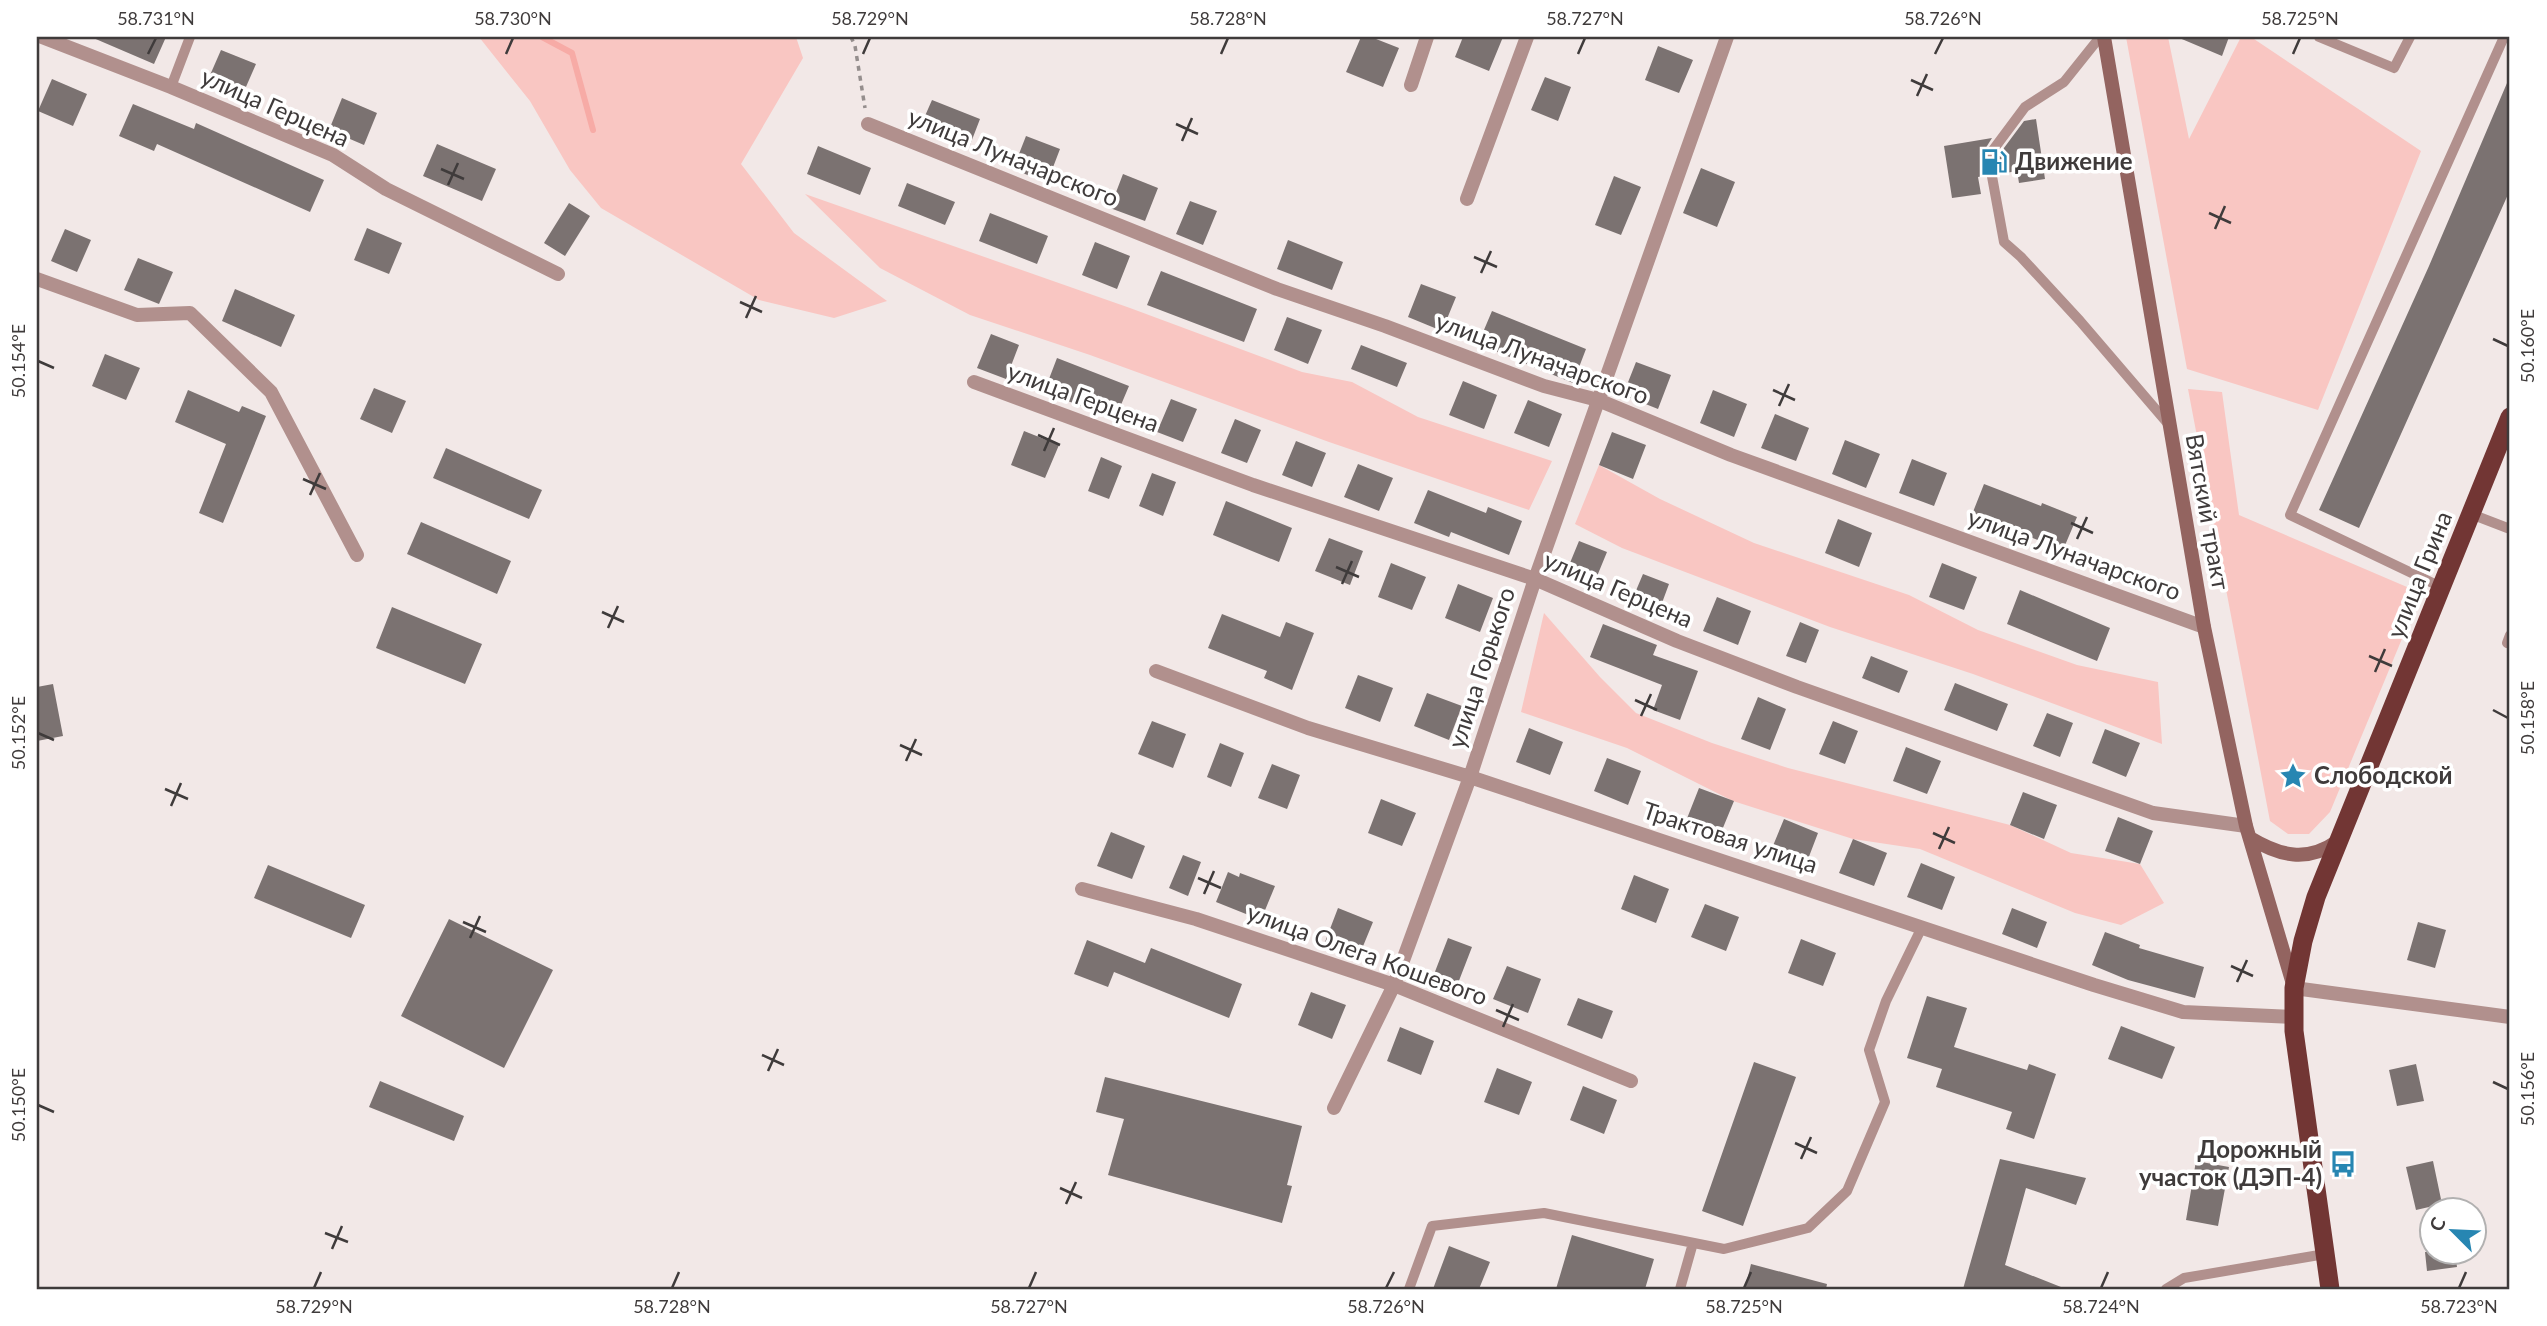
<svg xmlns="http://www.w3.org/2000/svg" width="2547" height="1326" font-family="Lato,sans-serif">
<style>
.green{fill:#f9c6c2}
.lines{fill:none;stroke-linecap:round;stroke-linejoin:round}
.stream{stroke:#f7aba6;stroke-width:6}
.building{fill:#7b7271}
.path{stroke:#958e8d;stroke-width:3.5;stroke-dasharray:5 5;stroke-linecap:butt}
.service{stroke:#b1908d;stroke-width:10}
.minor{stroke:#b1908d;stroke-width:14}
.secondary{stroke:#936460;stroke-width:14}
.trunk{stroke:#723634;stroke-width:19}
.ticks{fill:none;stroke:#3f3b3b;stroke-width:2.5}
.labels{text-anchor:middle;stroke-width:7;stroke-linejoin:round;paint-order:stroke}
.street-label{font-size:24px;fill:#3f3b3b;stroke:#fff}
.poi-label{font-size:24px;font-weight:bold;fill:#3f3b3b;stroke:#fff;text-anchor:start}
.neatline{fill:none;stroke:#3f3b3b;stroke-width:2.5}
.ticks-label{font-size:18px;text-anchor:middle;fill:#3f3b3b}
</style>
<rect width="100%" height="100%" fill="#f2e8e7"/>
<path class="green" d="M479,37H796L803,58L741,164L794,233L887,301L834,318L759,300L601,208L570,170L530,101Z
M2126,37H2168L2189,139L2241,37H2251L2421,151L2318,410L2187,369Z
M805,194L1130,308L1302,372L1352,382L1418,417L1552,461L1529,510L1329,442L1090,355L970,315L880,268Z
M2188,389L2222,392L2239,515L2421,593L2330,812L2309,834H2288L2270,821Z
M1599,465L1660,499L1754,543L1909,595L1978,630L2077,665L2158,682L2162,744L1973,674L1830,627L1622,548L1575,524Z
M1544,613L1600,677L1636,713L1712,743L1788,768L2010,825L2071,853L2140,864L2164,903L2121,925L2075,913L1920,849L1853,839L1733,801L1627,748L1521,712Z"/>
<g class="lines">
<path class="stream" d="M542,37L572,53L593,130"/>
</g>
<path class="building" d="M91,37H166L154,64Z
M1361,37H1371L1399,48L1383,87L1346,72Z
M1463,37H1503L1489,71L1455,57Z
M2177,37H2229L2222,56Z
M1658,46L1693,60L1679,93L1645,80Z
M221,50L256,64L242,96L207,82Z
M2510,76V190L2359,528L2319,510L2429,266Z
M1545,77L1571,87L1558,121L1531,110Z
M52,79L87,94L73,126L38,111Z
M342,98L377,113L364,145L329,130Z
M932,100L980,119L970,145L921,125Z
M133,104L194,129L196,123L324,180L310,212L157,144L154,151L119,136Z
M2036,119L2045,179L2019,183L2017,171L2000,174L1998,156L2024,121Z
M1026,136L1060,149L1047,183L1013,169Z
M1992,138L1982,154L1984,176L1978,177L1981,194L1952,198L1944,146Z
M437,144L496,169L482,201L423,176Z
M818,146L871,168L860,195L807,174Z
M1701,168L1735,182L1717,227L1683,213Z
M1123,174L1158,188L1145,221L1110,208Z
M1614,176L1641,187L1621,235L1595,225Z
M907,183L955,202L945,225L898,206Z
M1190,201L1217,211L1203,245L1176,234Z
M569,203L590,216L565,256L544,243Z
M990,213L1048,236L1037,264L979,241Z
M367,228L402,243L389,274L354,260Z
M65,229L91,240L77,272L51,261Z
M1288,240L1343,262L1332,290L1277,269Z
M1095,242L1130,256L1117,289L1082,275Z
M138,258L173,272L159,304L124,290Z
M1161,271L1257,309L1244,342L1147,305Z
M1421,284L1456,297L1442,331L1408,317Z
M235,289L295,315L281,347L222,321Z
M1492,311L1586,349L1573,383L1478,344Z
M1287,317L1322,330L1308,364L1274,350Z
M991,334L1019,345L1006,379L977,368Z
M1361,345L1407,363L1397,387L1351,369Z
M105,354L140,368L126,400L92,386Z
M1057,358L1129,386L1115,419L1044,392Z
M1636,362L1671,375L1658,409L1623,395Z
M1463,381L1497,395L1484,429L1449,415Z
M374,388L406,401L392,433L360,419Z
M188,390L239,412L242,406L266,416L223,523L199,513L226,444L175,422Z
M1713,390L1747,404L1734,437L1700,423Z
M1171,399L1197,409L1183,442L1157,432Z
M1528,400L1562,414L1549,447L1514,433Z
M1775,414L1809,428L1796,461L1761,448Z
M1235,419L1261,430L1247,463L1221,453Z
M1024,431L1059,445L1045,478L1011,465Z
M1612,432L1646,445L1633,479L1599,465Z
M1845,440L1880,454L1866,488L1832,474Z
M1296,441L1326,453L1312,487L1282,475Z
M446,448L542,490L529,519L433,478Z
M1101,457L1122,466L1109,499L1088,491Z
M1912,459L1947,473L1934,506L1899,493Z
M1358,464L1393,478L1379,511L1344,497Z
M1152,473L1176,482L1163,516L1139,506Z
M1984,484L2041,506L2042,503L2077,517L2063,550L2007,528L2006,531L1971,517Z
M1428,490L1486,513L1488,507L1522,521L1509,555L1451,532L1449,537L1414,523Z
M1226,501L1292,528L1279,562L1213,535Z
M1838,519L1872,533L1859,567L1825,553Z
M421,522L511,561L497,594L407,554Z
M1329,538L1363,551L1350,585L1315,571Z
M1579,541L1607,552L1593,586L1565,575Z
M1391,563L1426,577L1412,610L1378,597Z
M1942,563L1977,577L1964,610L1929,597Z
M1643,574L1669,584L1659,611L1632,600Z
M1458,584L1493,598L1480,632L1445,618Z
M2020,590L2110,628L2097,661L2007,624Z
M1717,597L1751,611L1738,645L1703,631Z
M392,607L482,644L465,684L376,648Z
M1222,614L1280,637L1286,622L1314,633L1292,690L1264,678L1267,671L1208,648Z
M1800,622L1819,630L1806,663L1786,656Z
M1603,624L1657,645L1653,655L1698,671L1680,720L1653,710L1662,685L1590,657Z
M1871,656L1908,671L1899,693L1862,678Z
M1358,675L1393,688L1380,722L1345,708Z
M1955,683L2008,704L1997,731L1944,710Z
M53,684L63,736L37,741V687Z
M1427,693L1462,706L1449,740L1414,726Z
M1758,697L1786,709L1770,750L1741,739Z
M2047,713L2073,723L2060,757L2033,746Z
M1152,721L1186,734L1173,768L1138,754Z
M1833,721L1858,731L1845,764L1819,754Z
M1529,728L1563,742L1550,775L1516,762Z
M2105,729L2140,743L2126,777L2092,763Z
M1220,743L1244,753L1231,787L1207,777Z
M1906,747L1941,761L1927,794L1893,781Z
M1607,758L1641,771L1628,805L1594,791Z
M1272,764L1300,775L1287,809L1258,798Z
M1699,788L1734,801L1720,835L1686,821Z
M2023,792L2057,805L2044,839L2010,825Z
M1381,799L1416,813L1402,846L1368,833Z
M2118,817L2153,831L2140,864L2105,851Z
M1784,819L1818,833L1805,867L1770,853Z
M1111,832L1145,846L1132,879L1097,866Z
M1853,839L1887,853L1874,886L1839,873Z
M1183,855L1201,862L1188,896L1169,888Z
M1921,863L1955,877L1942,910L1907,897Z
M268,865L365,905L351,938L254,898Z
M1228,872L1239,877L1240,873L1275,886L1261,920L1216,902Z
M1634,875L1669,889L1656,923L1621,909Z
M1705,904L1739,917L1726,951L1691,937Z
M1338,908L1373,922L1359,956L1325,942Z
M2012,908L2047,922L2037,948L2002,934Z
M449,919L553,970L504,1068L401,1016Z
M2418,922L2446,930L2435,968L2407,960Z
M2105,932L2140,945L2139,948L2204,967L2195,998L2128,980L2092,965Z
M1448,938L1472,947L1455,991L1431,982Z
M1801,939L1836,953L1823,986L1788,973Z
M1087,940L1145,963L1151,948L1242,984L1229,1018L1114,972L1108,987L1074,974Z
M1507,966L1541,979L1528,1013L1493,999Z
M1311,992L1346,1005L1332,1039L1298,1025Z
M1927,996L1967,1008L1954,1047L2027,1070L2029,1064L2056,1074L2034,1139L2006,1129L2012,1112L1936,1087L1942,1069L1907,1058Z
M1578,998L1613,1011L1602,1039L1567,1025Z
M2121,1026L2175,1047L2162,1079L2108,1059Z
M1400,1027L1434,1041L1421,1075L1387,1061Z
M1754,1062L1796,1077L1743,1226L1702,1211Z
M2416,1064L2424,1101L2397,1106L2389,1070Z
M1497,1068L1532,1082L1519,1115L1484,1102Z
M1105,1077L1302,1126L1287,1185L1292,1186L1282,1223L1108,1175L1124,1119L1096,1112Z
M380,1081L464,1116L454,1141L369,1107Z
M1583,1086L1617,1100L1604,1134L1570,1120Z
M2000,1159L2086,1178L2076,1205L2026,1188L2005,1265L2066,1289H1963Z
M2196,1161L2229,1167L2218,1226L2186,1220Z
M2433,1161L2442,1204L2416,1210L2406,1167Z
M1572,1235L1654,1259L1645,1289H1556Z
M1449,1246L1490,1262L1479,1289H1433Z
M2425,1252H2455L2457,1267L2427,1271Z
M1751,1264L1827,1284L1826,1289H1745Z"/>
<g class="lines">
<path class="path" d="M851,37L855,46L865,108"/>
<path class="service" d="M2100,37L2064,82L2025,107L1990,154L1991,171L2004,242L2021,257L2080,321L2170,426
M2319,37L2394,68L2410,37
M171,87L190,37
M2471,514L2510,529
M2441,587L2290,515L2504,37
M2510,635L2507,643L2510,644
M1409,1289L1432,1226L1544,1213L1724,1249L1808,1228L1847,1191L1885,1102L1869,1050L1886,1001L1922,927
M1680,1289L1693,1243
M2166,1289L2184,1278L2325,1254"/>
<path class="minor" d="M42,37L171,87L333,155L386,189L558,274
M1411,85L1427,37
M868,124L1277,289L1385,326L1544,386L1598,400L1731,455L2204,627
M1467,199L1527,37
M37,279L137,315L190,313L271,392L357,555
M974,382L1253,485L1535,579L1677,641L1797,687L2153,813L2246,826
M1156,671L1308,728L1470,777L2094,985L2183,1012L2294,1017
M1082,889L1196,919L1394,985L1631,1081
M2294,988L2510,1017
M1334,1108L1394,985L1470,777L1535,579L1727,37"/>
<path class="secondary" d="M2104,37L2204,627L2246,826L2293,984
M2250,838C2280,856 2307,863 2338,841"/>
<path class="trunk" d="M2330,1289L2294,1031V988L2303,941L2316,897L2510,417"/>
</g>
<path class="ticks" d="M148,54L156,38M506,54L513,38M863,54L870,38M1221,54L1228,38M1578,54L1585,38M1935,54L1943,38M2293,54L2300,38M1911,80L1933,90M1917,96L1927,74M1176,124L1198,134M1182,141L1192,118M441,169L464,179M448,185L458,163M2209,213L2231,223M2215,229L2225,206M1474,257L1497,267M1481,273L1491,251M740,302L762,312M746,318L756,296M2493,339L2508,346M38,361L54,368M1773,390L1795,400M1779,406L1789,384M1038,435L1060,445M1044,451L1054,428M303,479L326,489M310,495L320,473M2071,523L2093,533M2077,539L2087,517M1336,567L1359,577M1342,584L1352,561M602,612L624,622M608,628L618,606M2369,656L2392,666M2375,672L2385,649M1635,700L1657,710M2493,710L2508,718M1641,716L1651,694M38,733L54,740M900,745L922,755M906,761L916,739M165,789L188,799M171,806L181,783M1933,833L1955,843M1939,849L1949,827M1198,878L1221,888M1204,894L1214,871M463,922L486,932M470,938L480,916M2231,966L2253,976M2237,982L2247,960M1496,1010L1519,1020M1503,1027L1513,1004M762,1055L784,1065M768,1071L778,1049M2493,1082L2508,1089M38,1105L54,1112M1795,1143L1817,1153M1801,1159L1811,1137M1060,1188L1082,1198M1066,1204L1076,1182M325,1233L348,1242M332,1249L342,1226M314,1288L321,1272M672,1288L679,1272M1029,1288L1036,1272M1386,1288L1394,1272M1744,1288L1751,1272M2101,1288L2108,1272M2459,1288L2466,1272"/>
<defs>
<symbol id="fuel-bare" viewBox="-9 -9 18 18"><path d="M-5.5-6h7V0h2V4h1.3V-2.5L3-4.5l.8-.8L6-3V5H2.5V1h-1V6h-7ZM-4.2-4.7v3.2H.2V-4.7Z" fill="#2786b2" stroke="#fff" stroke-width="2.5" paint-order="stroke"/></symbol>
<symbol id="sight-bare" viewBox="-9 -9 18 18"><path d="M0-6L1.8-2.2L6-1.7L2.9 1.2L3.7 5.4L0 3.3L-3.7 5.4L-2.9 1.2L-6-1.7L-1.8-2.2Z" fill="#2786b2" stroke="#fff" stroke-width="2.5" paint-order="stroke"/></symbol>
<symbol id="bus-bare" viewBox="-9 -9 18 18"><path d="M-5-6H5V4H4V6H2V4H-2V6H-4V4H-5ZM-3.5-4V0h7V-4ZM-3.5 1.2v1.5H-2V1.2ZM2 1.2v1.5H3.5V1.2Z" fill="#2786b2" stroke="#fff" stroke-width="2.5" paint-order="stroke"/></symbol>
</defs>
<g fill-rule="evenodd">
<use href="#fuel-bare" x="1975" y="143" width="38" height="38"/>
<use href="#sight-bare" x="2274" y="757" width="38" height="38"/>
<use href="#bus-bare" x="2324" y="1145" width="38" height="38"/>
</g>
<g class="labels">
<g class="street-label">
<text transform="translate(275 108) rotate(24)" y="8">улица Герцена</text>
<text transform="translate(1013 158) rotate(22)" y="8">улица Луначарского</text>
<text transform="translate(1542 359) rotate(20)" y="8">улица Луначарского</text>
<text transform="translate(1083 398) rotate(20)" y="8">улица Герцена</text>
<text transform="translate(2207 512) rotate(80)" y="8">Вятский тракт</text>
<text transform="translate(2074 555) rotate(20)" y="8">улица Луначарского</text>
<text transform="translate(2420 575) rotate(-68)" y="8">улица Грина</text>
<text transform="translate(1618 590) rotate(23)" y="8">улица Герцена</text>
<text transform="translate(1482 668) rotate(-72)" y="8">улица Горького</text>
<text transform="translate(1730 838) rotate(18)" y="8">Трактовая улица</text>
<text transform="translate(1367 955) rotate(20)" y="8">улица Олега Кошевого</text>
</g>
<g class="poi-label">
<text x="2015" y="170">Движение</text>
<text x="2314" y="784">Слободской</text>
<text x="2322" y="1158" text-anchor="end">Дорожный<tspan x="2322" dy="28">участок (ДЭП-4)</tspan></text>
</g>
</g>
<rect width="2547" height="1326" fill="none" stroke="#ffffff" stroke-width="77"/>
<g transform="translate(2453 1231) rotate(294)"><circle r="33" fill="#ffffff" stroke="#b2b1b1" stroke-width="2"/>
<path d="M0-5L12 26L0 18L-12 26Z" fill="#2786b2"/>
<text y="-10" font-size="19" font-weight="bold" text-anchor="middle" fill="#3f3b3b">С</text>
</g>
<rect x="38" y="38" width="2470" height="1250" class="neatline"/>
<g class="ticks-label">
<text x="156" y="25">58.731°N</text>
<text x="513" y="25">58.730°N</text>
<text x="870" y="25">58.729°N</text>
<text x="1228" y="25">58.728°N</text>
<text x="1585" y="25">58.727°N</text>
<text x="1943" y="25">58.726°N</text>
<text x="2300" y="25">58.725°N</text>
<text transform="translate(2528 346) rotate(-90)" y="6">50.160°E</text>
<text transform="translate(19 361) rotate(-90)" y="6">50.154°E</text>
<text transform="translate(2528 718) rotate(-90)" y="6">50.158°E</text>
<text transform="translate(19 733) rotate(-90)" y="6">50.152°E</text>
<text transform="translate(2528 1089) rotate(-90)" y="6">50.156°E</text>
<text transform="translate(19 1105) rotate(-90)" y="6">50.150°E</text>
<text x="314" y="1313">58.729°N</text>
<text x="672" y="1313">58.728°N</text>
<text x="1029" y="1313">58.727°N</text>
<text x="1386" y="1313">58.726°N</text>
<text x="1744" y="1313">58.725°N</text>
<text x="2101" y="1313">58.724°N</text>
<text x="2459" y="1313">58.723°N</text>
</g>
</svg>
